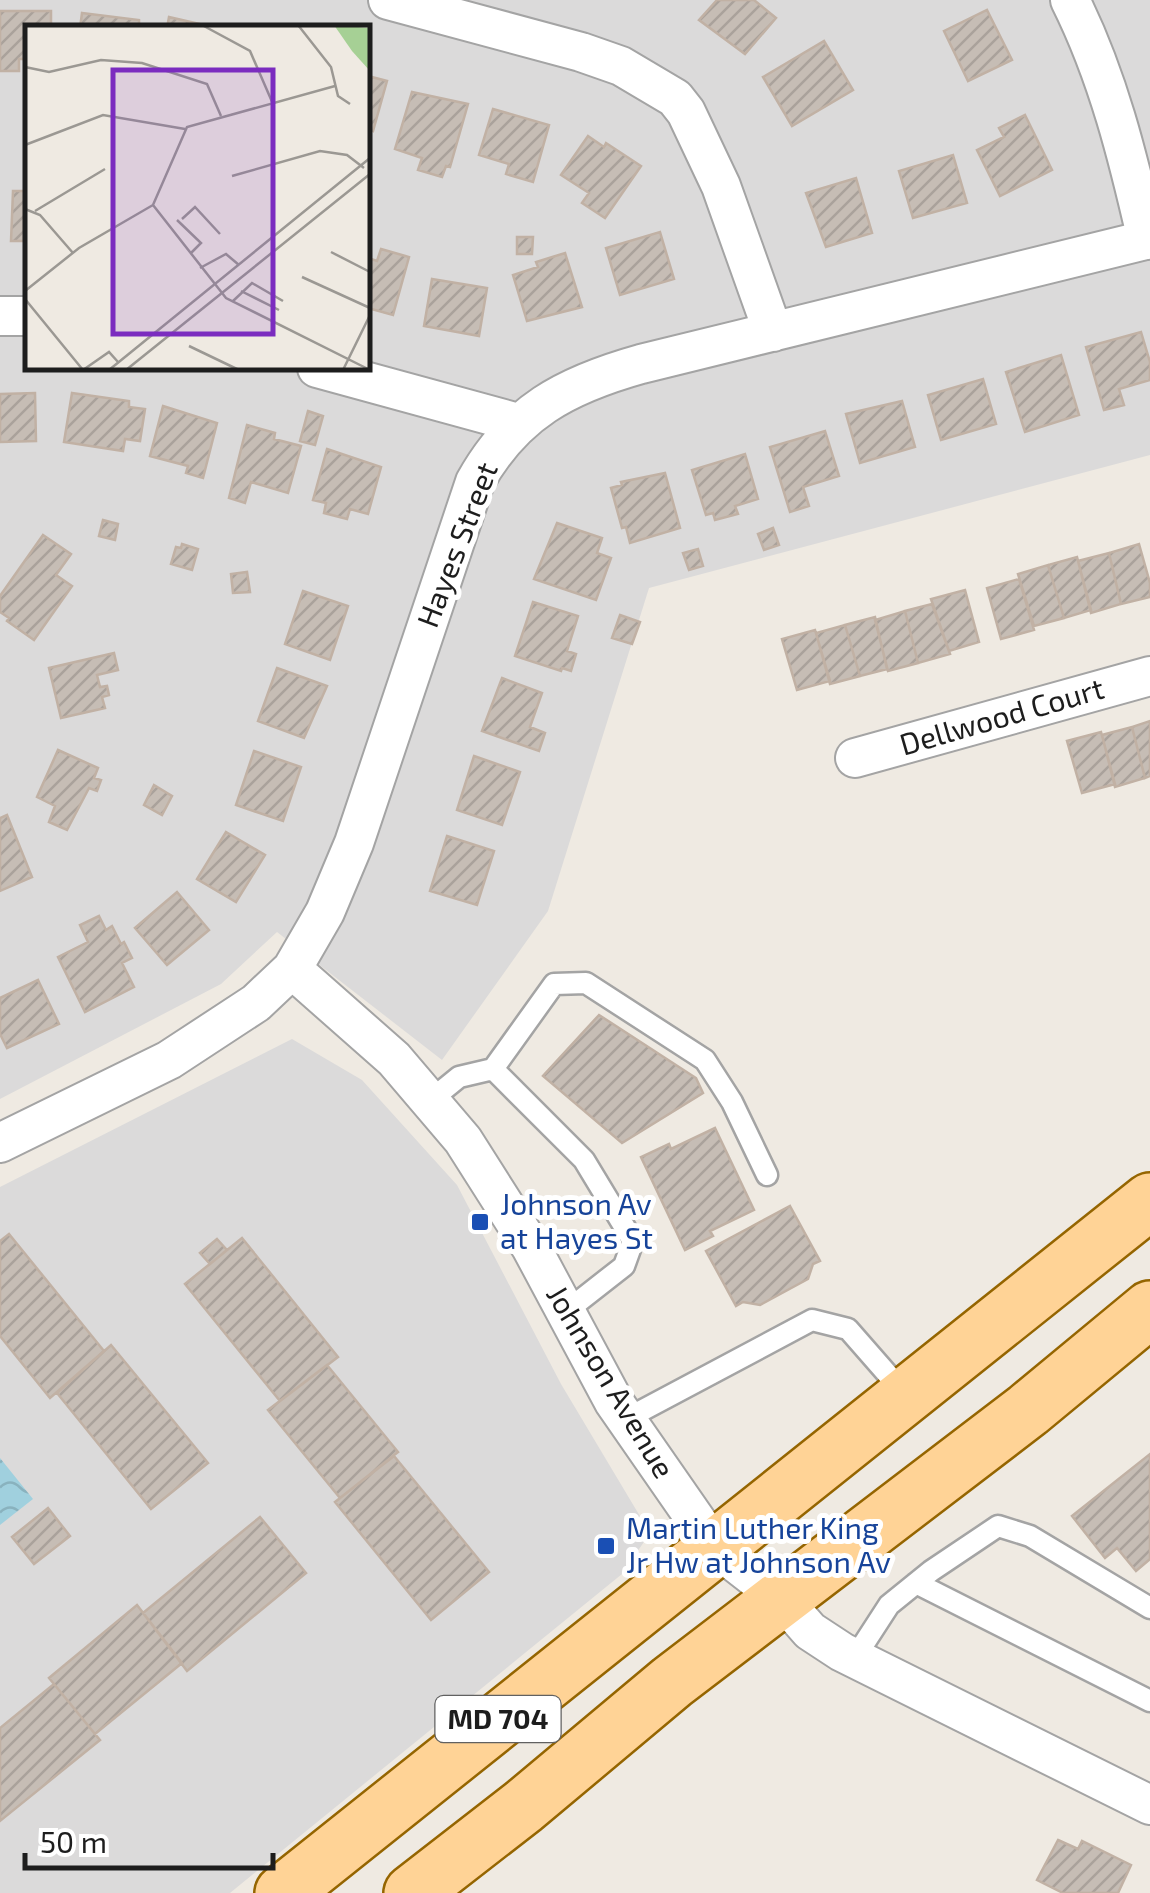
<svg xmlns="http://www.w3.org/2000/svg" width="1150" height="1893" font-family="'Exo 2',sans-serif">
<style>
.residential{fill:#dbdada;fill-rule:evenodd}
.water{fill:url(#water-waves)}
.building{fill:url(#building-hatch);stroke:#c1b1a4;stroke-width:2.5}
.lines{fill:none;stroke-linecap:round;stroke-linejoin:round}
.lane-casing{stroke:#a4a4a4;stroke-width:25}
.street-casing{stroke:#a4a4a4;stroke-width:42}
.primary-casing{stroke:#956500;stroke-width:60}
.lane{stroke:#fff;stroke-width:20}
.street{stroke:#fff;stroke-width:38}
.primary{stroke:#ffd396;stroke-width:55}
.transit-dot{fill:#1a4fb4;stroke:#fff;stroke-width:4}
.labels{text-anchor:middle;stroke-width:10;stroke-linejoin:round;paint-order:stroke}
.shield{fill:#fff;stroke:#616161;stroke-width:2.5}
.shield-label{font-size:28px;font-weight:bold;fill:#1d1d1d}
.street-label{font-size:30px;fill:#1d1d1d;stroke:#fff}
.transit-label{font-size:30px;fill:#164399;stroke:#fff;text-anchor:start}
.inset-road{fill:none;stroke:#9b9893;stroke-width:2.5}
.view{fill:#7b2cbf;fill-opacity:0.15;stroke:#7b2cbf;stroke-width:5}
.inset-edge{fill:none;stroke:#1d1d1d;stroke-width:5}
</style>
<defs>
<pattern id="water-waves" width="16" height="10" patternUnits="userSpaceOnUse" patternTransform="scale(2.5)"><rect width="16" height="10" fill="#a0d0de"/><path d="M0 5q4-4 8 0t8 0" fill="none" stroke="#89b2be"/></pattern>
<pattern id="building-hatch" width="6" height="6" patternUnits="userSpaceOnUse" patternTransform="scale(2.5)"><rect width="6" height="6" fill="#c6bdb5"/><path d="M-1 1l2-2M0 6l6-6M5 7l2-2" fill="none" stroke="#aaa29b"/></pattern>
</defs>
<rect width="100%" height="100%" fill="#efeae2"/>
<path class="residential" d="M0,0H1150V455L649,588L548,911L442,1060L277,932L221,984L0,1099ZM28,28H368V368H28Z
M292,1039L362,1080L457,1185L561,1384L650,1533L622,1574L230,1893H0V1187Z"/>
<path class="water" d="M0,1458L33,1499L0,1525Z"/>
<path class="building" d="M717,0H754L776,18L745,54L699,20Z
M987,10L1012,60L968,81L944,31Z
M0,11H51V28H28V59H19V71H0Z
M82,13L139,20V28H80Z
M169,17L217,28H167Z
M824,41L853,90L792,126L763,77Z
M368,76L387,81L373,131L368,129Z
M412,92L468,104L450,167L446,166L442,177L418,170L422,158L395,149Z
M493,109L549,125L533,182L506,174L509,164L479,155Z
M1025,115L1052,170L1000,196L977,150L1004,137L999,128Z
M588,136L604,147L606,143L641,166L605,218L582,203L589,193L561,175Z
M953,155L967,203L913,218L899,171Z
M856,178L872,233L826,247L806,193Z
M13,191H28V241H11Z
M660,232L674,279L620,295L606,248Z
M517,237H533L532,254H517Z
M381,249L409,257L393,315L368,308V258L377,261Z
M565,253L582,307L527,321L513,275L538,267L536,262Z
M432,279L487,288L479,336L424,326Z
M1141,332L1150,362V380L1119,389L1124,405L1104,410L1086,347Z
M1061,355L1079,415L1025,432L1006,372Z
M983,379L996,424L941,440L928,395Z
M35,393L36,441L0,442V394Z
M72,393L129,401V407L145,409L140,441L125,439L123,451L64,442Z
M902,401L915,447L860,463L846,414Z
M163,406L217,423L203,478L186,473L188,466L150,456Z
M308,411L323,416L315,445L300,441Z
M247,425L275,433L274,439L301,446L288,493L251,482L245,503L229,498Z
M825,431L839,476L803,487L809,506L790,512L770,447Z
M327,449L381,467L368,514L350,509L347,519L324,513L326,503L313,500Z
M745,454L758,499L735,506L738,514L715,520L713,513L706,515L692,470Z
M665,473L680,528L630,543L626,527L622,528L611,488L622,485L621,482Z
M103,520L118,524L115,540L99,536Z
M557,523L602,538L597,553L611,558L596,600L534,579Z
M773,528L779,545L764,550L758,534Z
M43,535L71,554L56,575L72,586L34,640L7,621L9,618L0,612V596Z
M182,544L198,549L192,570L171,564L176,547L181,548Z
M1139,544L1150,583V597L1121,604L1109,553Z
M698,549L703,566L689,570L683,553Z
M1109,553L1121,604L1091,613L1078,561Z
M1077,557L1091,610L1064,618L1048,565Z
M1048,565L1064,618L1034,626L1018,574Z
M247,572L250,592L233,593L231,574Z
M1019,579L1034,630L1001,639L987,588Z
M965,590L979,642L949,651L931,599Z
M303,591L348,606L330,660L285,644Z
M533,602L578,616L567,651L576,654L571,671L562,668L561,671L515,656Z
M932,604L950,654L918,663L905,611Z
M905,611L918,663L888,671L875,620Z
M620,615L640,622L632,644L612,638Z
M875,617L887,669L860,676L845,625Z
M845,625L860,676L830,684L816,633Z
M815,630L830,681L797,690L782,639Z
M114,653L118,670L97,675L100,687L107,686L109,695L102,697L105,708L61,718L49,668Z
M277,668L327,686L304,738L258,721Z
M502,678L542,693L530,727L545,733L539,751L482,731Z
M1150,721V776L1145,778L1132,727Z
M1132,727L1145,778L1115,787L1102,735Z
M1101,732L1115,784L1082,793L1067,741Z
M58,750L98,768L94,778L101,780L97,791L89,788L67,830L49,822L55,806L37,797Z
M254,751L301,767L283,821L236,805Z
M474,756L520,772L502,825L457,810Z
M154,785L172,796L162,815L144,805Z
M7,815L32,877L0,891V818Z
M226,832L265,855L236,902L197,879Z
M447,836L494,851L477,905L430,891Z
M177,892L209,930L167,965L135,928Z
M99,916L106,930L112,926L121,944L124,942L132,958L122,963L134,987L85,1012L58,957L88,942L80,925Z
M38,980L59,1024L7,1048L0,1034V998Z
M599,1015L696,1078L703,1093L622,1143L543,1076Z
M715,1128L754,1210L710,1231L713,1236L685,1250L641,1157L669,1144L671,1149Z
M790,1206L820,1261L813,1264L808,1279L760,1305L743,1302L736,1306L706,1251Z
M9,1234L104,1351L50,1398L0,1336V1241Z
M242,1238L338,1357L280,1401L185,1284Z
M217,1239L227,1250L210,1264L200,1253Z
M111,1345L208,1463L151,1509L57,1393Z
M327,1365L398,1452L340,1498L268,1410Z
M1150,1454V1559L1136,1571L1117,1548L1105,1558L1072,1516Z
M394,1456L489,1572L431,1620L335,1502Z
M48,1508L70,1536L34,1564L12,1537Z
M260,1517L306,1573L187,1671L143,1613Z
M137,1605L182,1663L95,1734L49,1678Z
M54,1684L100,1740L0,1821V1728Z
M1058,1840L1078,1849L1082,1841L1131,1865L1118,1893H1063L1037,1880Z"/>
<g class="lines">
<defs>
<path id="lane" d="M493,1069L554,984L586,983L705,1060L732,1102L767,1175
M432,1099L459,1077L493,1069L584,1160L633,1241L624,1266L564,1313
M626,1419L812,1320L848,1329L904,1393
M916,1583L1150,1701
M854,1659L889,1605L931,1571L998,1526L1030,1536L1150,1608"/>
<path id="street" d="M388,0L581,52L621,66L675,98L686,112L721,186L773,332
M1070,0C1108,76 1128,157 1147,240
M0,316H28
M317,368L518,423
M855,758L1150,676
M292,969L394,1059L463,1140L531,1247L614,1402L714,1546L782,1599L810,1631L842,1652L1150,1805
M0,1143L169,1060L256,1003L292,969L325,912L354,843L475,482C514,412 566,385 641,364L1150,239"/>
<path id="primary" d="M283,1893L1150,1201
M412,1893L524,1806L672,1682L1028,1410L1150,1309"/>
</defs>
<use href="#lane" class="lane-casing"/>
<use href="#street" class="street-casing"/>
<use href="#primary" class="primary-casing"/>
<use href="#lane" class="lane"/>
<use href="#street" class="street"/>
<use href="#primary" class="primary"/>
</g>
<g class="transit-dot">
<rect x="470" y="1212" width="20" height="20" rx="5"/>
<rect x="596" y="1536" width="20" height="20" rx="5"/>
</g>
<g class="labels">
<rect class="shield" x="435.5" y="1696" width="125" height="46" rx="8"/>
<g class="shield-label">
<text x="498" y="1729">MD 704</text>
</g>
<g class="street-label">
<text transform="translate(458 545) rotate(-69)" y="10">Hayes Street</text>
<text transform="translate(1002 717) rotate(-16)" y="10">Dellwood Court</text>
<text transform="translate(610 1382) rotate(59)" y="10">Johnson Avenue</text>
</g>
<g class="transit-label">
<text x="500" y="1215">Johnson Av<tspan x="500" dy="34">at Hayes St</tspan></text>
<text x="626" y="1539">Martin Luther King<tspan x="626" dy="34">Jr Hw at Johnson Av</tspan></text>
</g>
</g>
<g transform="translate(25 25)">
<rect width="345" height="345" fill="#efeae2"/>
<path d="M309,0L345,3V46L327,26Z" fill="#a6d095"/>
<path class="inset-road" d="M177,0L225,26L248,79M273,0L306,42L313,71L325,79M0,42L24,47L76,35L117,38L182,59L196,91M0,120L78,90L160,104M207,151L295,126L322,130L339,143M128,180L201,273L345,345M0,184L15,190L48,228M10,186L80,144M157,194L170,182L195,209M152,195L176,218L166,228M306,227L345,247M175,243L201,229L214,240M277,252L345,283M0,266L54,223L128,180L162,102L310,61M216,266L254,285M0,274L58,345M207,277L227,258L258,276M164,321L214,345M58,345L84,327L93,337M84,345L345,133M101,345L345,149M318,345L345,290"/>
<path class="view" d="M88,45H248V309H88Z"/>
<rect width="345" height="345" class="inset-edge"/>
</g>
<path d="M25 1853v15h248v-15" fill="none" stroke="#1d1d1d" stroke-width="5"/>
<text x="40" y="1853" font-size="30" fill="#1d1d1d" stroke="#ffffff" stroke-width="8" paint-order="stroke">50 m</text>
</svg>
